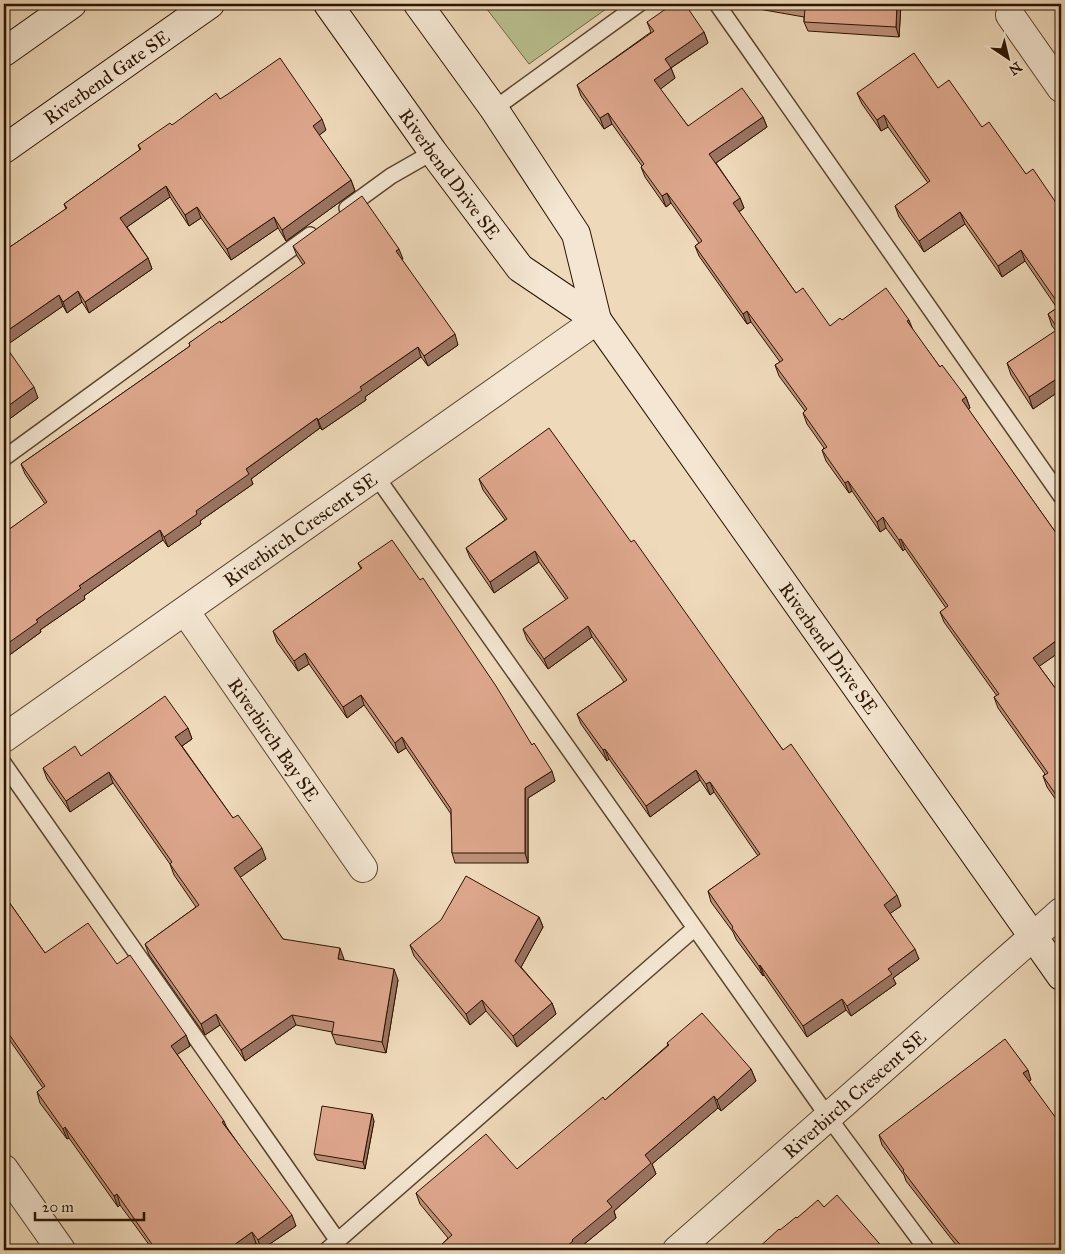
<svg xmlns="http://www.w3.org/2000/svg" width="1065" height="1254" font-family="'IM FELL Great Primer',serif">
<style>
.green{fill:#b8bf90;stroke:#726a48}
.lines{fill:none;stroke-linecap:round;stroke-linejoin:round}
.lane-casing{stroke:#5c452e;stroke-width:18}
.street-casing{stroke:#5c452e;stroke-width:30}
.secondary-casing{stroke:#2b1400;stroke-width:30}
.lane{stroke:#f4e6d2;stroke-width:15}
.street{stroke:#f4e6d2;stroke-width:28}
.secondary{stroke:#f4e6d2;stroke-width:28}
.wall{fill:#be8f78;stroke:#2b1400}
.shaded-wall{fill:#9b7462;stroke:#2b1400}
.building{fill:#dda68c;stroke:#2b1400}
.labels{text-anchor:middle;stroke-width:4.5;stroke-linejoin:round;paint-order:stroke}
.street-label{font-size:19px;fill:#2b1400;stroke:#f4e6d2}
</style>
<rect width="100%" height="100%" fill="#eed9ba"/>
<filter id="stains"><feTurbulence type="fractalNoise" baseFrequency=".004" numOctaves="4"/><feColorMatrix values="0 0 0 0 .2 0 0 0 0 .09 0 0 0 0 .02 0 0 0 .5 -.17"/></filter>
<radialGradient id="worn" r=".72"><stop offset=".6" stop-color="#630" stop-opacity="0"/><stop offset="1" stop-color="#630" stop-opacity=".3"/></radialGradient>
<path class="green" d="M483,4H613L529,64Z"/>
<g class="lines">
<defs>
<path id="lane" d="M717,4L1061,496
M494,109L639,4
M347,208L391,176L433,152
M4,458L310,235
M376,476L829,1118L927,1250
M4,764L338,1241
M327,1250L695,928"/>
<g id="street">
<path d="M1010,15L1061,88"/>
<path id="s1" d="M185,611L363,868"/>
<path id="s2" d="M4,738L597,320"/>
<path d="M4,1169L61,1250"/>
<path id="s3" d="M677,1250L1061,912"/>
</g>
<g id="secondary">
<path id="s4" d="M328,4L433,152L520,268L597,320L1061,976"/>
<path d="M418,4L494,109L576,234L597,320"/>
<path d="M4,52L72,4"/>
<path id="s5" d="M4,149L210,4"/>
</g>
</defs>
<use href="#lane" class="lane-casing"/>
<use href="#street" class="street-casing"/>
<use href="#secondary" class="secondary-casing"/>
<use href="#lane" class="lane"/>
<use href="#street" class="street"/>
<use href="#secondary" class="secondary"/>
</g>
<path class="wall" d="M752,4H901L899,37L808,31L804,22V17L753,8Z
M647,22L704,32L708,43L671,68L675,78L660,89L688,126L763,117L767,127L716,163L740,198L744,208L739,212L796,293L830,326L842,320L912,329L940,367L966,397L970,408L968,409L1061,540V651L1039,666L1061,696V807L1047,787L1043,776L1045,774L998,708L994,697L997,696L944,622L940,612L946,608L905,549L903,551L886,528L880,532L852,491L849,493L826,461L822,450L824,448L807,424L803,413L805,411L779,376L775,365L780,362L751,322L747,324L699,256L695,246L699,243L671,203L666,207L645,177L641,167L642,166L612,124L604,129L581,96L577,85L651,32Z
M938,88L982,127L1026,174L1061,210V390L1033,409L1011,375L1007,363L1056,331L1052,326L1048,314L1057,308L1025,261L1002,277L965,224L924,252L899,217L895,206L928,183L888,127L881,131L862,104L857,93Z
M220,99L326,130L319,135L351,180L355,191L286,241L278,228L231,260L201,218L189,226L170,197L127,227L148,258L152,269L89,313L82,302L67,313L63,306L5,346L38,398L4,423V251L66,209L64,204L140,150L138,145Z
M293,246L403,259L402,260L458,345L428,366L421,357L365,397L366,400L322,430L320,428L251,479L253,484L200,521L201,524L168,547L163,540L84,596L85,599L40,630L41,632L4,659V533L45,504L25,474L21,464L190,346L189,343L221,323L303,265L297,256Z
M479,479L631,542L783,750L901,906L890,913L919,959L893,978L896,984L851,1016L846,1010L807,1037L764,975L763,976L736,939L733,932L711,902L708,891L758,856L714,792L710,795L700,780L650,817L609,759L607,761L581,724L577,714L624,682L592,637L548,669L527,640L523,629L566,600L539,562L494,593L470,558L466,548L505,520L483,490Z
M358,563L532,745L555,781L528,798V863H455L452,853L451,814L406,748L398,753L364,705L347,718L309,664L298,671L277,642L273,631L361,569Z
M188,728L192,739L182,746L233,818L266,859L240,877L283,939L344,959L343,960L398,980L386,1053L336,1044L332,1034V1032L296,1025L245,1061L220,1025L205,1035L149,955L145,944L196,907L174,875L170,864L113,783L70,812L47,779L43,768L81,756Z
M4,895L45,953L117,964L186,1035L190,1046L177,1054L228,1129L296,1226L261,1250L256,1243L246,1250H153L120,1205L118,1207L69,1138L67,1139L40,1103L37,1092L43,1088L4,1032Z
M539,917L543,927L521,967L552,1003L556,1014L517,1047L486,1011L470,1025L414,956L410,945Z
M667,1043L751,1069L756,1081L721,1111L718,1108L652,1164L656,1174L614,1211L616,1218L577,1250H442L441,1245L448,1238L420,1204L416,1193L517,1169L605,1100L668,1045Z
M1031,1080L1029,1082L1061,1250H960L906,1181L904,1175L882,1145L879,1135Z
M374,1121L365,1169L317,1160L314,1154Z"/>
<path class="shaded-wall" d="M897,4H901L899,37L896,27Z
M704,32L708,43L669,69L665,59Z
M671,68L675,78L658,91L654,80Z
M608,113L612,124L604,129L600,118Z
M884,115L888,127L881,131L877,120Z
M763,117L767,127L713,165L709,154Z
M322,119L326,130L317,137L313,126Z
M351,180L355,191L286,241L282,230Z
M166,186L170,197L124,229L120,218Z
M667,193L671,203L666,207L662,196Z
M740,198L744,208L737,213L733,203Z
M197,207L201,218L189,226L185,215Z
M960,212L965,224L924,252L919,241Z
M274,217L278,228L231,260L227,249Z
M399,249L403,259L399,262L396,251Z
M1021,250L1025,261L1002,277L998,266Z
M148,258L152,269L89,313L85,302Z
M78,291L82,302L67,313L63,302Z
M59,295L63,306L4,347V333Z
M747,311L751,322L747,324L743,314Z
M909,320L913,330L907,321Z
M455,334L458,345L428,366L424,356Z
M418,347L421,357L365,397L366,400L322,430L318,420L360,387Z
M1061,376V390L1033,409L1029,397Z
M34,387L38,398L4,423V409Z
M966,397L970,408L966,411L962,400Z
M317,418L320,428L251,479L253,484L200,521L201,524L168,547L164,537L246,469Z
M848,481L852,491L849,493L845,483Z
M883,517L886,528L880,532L877,522Z
M160,530L163,540L84,596L85,599L40,630L41,632L4,659V646L79,586Z
M901,539L905,549L903,551L899,540Z
M535,551L539,562L494,593L490,582Z
M588,626L592,637L548,669L544,659Z
M1061,637V651L1037,668L1033,658Z
M305,653L309,664L298,671L294,661Z
M361,695L364,705L347,718L343,707Z
M188,728L192,739L179,748L175,737Z
M402,737L406,748L398,753L395,743Z
M605,749L609,759L607,761L603,750Z
M696,770L700,780L650,817L646,806Z
M552,771L555,781L528,798V863L525,853V788Z
M109,772L113,783L70,812L66,801Z
M710,782L714,792L710,795L706,784Z
M262,848L266,859L238,879L234,868Z
M897,895L901,906L888,915L884,905Z
M539,917L543,927L519,971L515,961Z
M340,948L344,959L341,970L338,959Z
M915,949L919,959L893,978L896,984L851,1016L847,1006L888,969Z
M760,965L764,975L763,976L759,966Z
M394,969L398,980L386,1053L382,1042Z
M842,999L846,1010L807,1037L803,1026Z
M482,1000L486,1011L470,1025L466,1014Z
M552,1003L556,1014L517,1047L513,1036Z
M216,1014L220,1025L205,1035L201,1024Z
M292,1015L296,1025L245,1061L241,1050Z
M186,1035L190,1046L175,1056L171,1046Z
M751,1069L756,1081L721,1111L717,1100Z
M1028,1070L1031,1080L1027,1083L1023,1073Z
M714,1096L718,1108L652,1164L656,1174L614,1211L616,1218L577,1250H562L607,1201L645,1155Z
M372,1114L374,1121L365,1169L363,1162Z
M224,1121L228,1131L222,1122Z
M65,1127L69,1138L67,1139L63,1129Z
M117,1194L120,1205L118,1207L114,1196Z
M292,1215L296,1226L261,1250L258,1240Z
M252,1232L256,1243L246,1250H227Z"/>
<path class="building" d="M673,4H685L704,32L665,59L671,68L654,80L688,126L742,88L763,117L709,154L740,198L733,203L796,293L803,288L830,326L840,318L842,320L886,288L909,320L907,321L940,367L942,365L966,397L962,400L1061,540V637L1033,658L1061,696V802L1043,776L1048,773L994,697L999,694L940,612L948,606L901,539L899,540L883,517L877,522L848,481L845,483L822,450L827,447L803,413L807,409L775,365L783,360L747,311L743,314L695,246L702,241L667,193L662,196L641,167L644,164L608,113L600,118L577,85L654,31L647,22Z
M781,4H897L896,27L804,22L805,8Z
M914,53L938,88L949,80L982,127L989,122L1026,174L1033,169L1061,210V376L1029,397L1007,363L1058,329L1048,314L1060,306L1021,250L998,266L960,212L919,241L895,206L930,181L884,115L877,120L857,93Z
M280,58L322,119L313,126L351,180L282,230L274,217L227,249L197,207L185,215L166,186L120,218L148,258L85,302L78,291L63,302L59,295L4,333V251L67,208L64,204L141,149L138,145L170,123L172,125L216,93L220,99L228,94Z
M362,196L399,249L396,251L455,334L424,356L418,347L360,387L362,390L318,420L317,418L246,469L249,474L196,511L197,514L164,537L160,530L79,586L81,588L36,620L38,622L4,646V533L47,502L21,464L190,346L189,343L220,321L221,323L305,263L293,246Z
M4,344L34,387L4,409Z
M549,428L631,542L634,540L783,750L791,744L897,895L884,905L915,949L888,969L892,974L847,1006L842,999L803,1026L760,965L759,966L732,928L733,927L708,891L760,854L710,782L706,784L696,770L646,806L605,749L603,750L577,714L627,680L588,626L544,659L523,629L568,598L535,551L490,582L466,548L507,519L479,479Z
M392,540L420,580L423,578L496,686L532,745L534,743L552,771L525,788V853H452L451,809L402,737L395,743L361,695L343,707L305,653L294,661L273,631L362,568L358,563Z
M165,696L188,728L175,737L233,818L238,815L262,848L234,868L283,939L340,948L338,959L394,969L382,1042L332,1034L334,1022L292,1015L241,1050L216,1014L201,1024L145,944L199,905L170,864L172,862L109,772L66,801L43,768L75,746L81,756Z
M466,876L539,917L515,961L552,1003L513,1036L482,1000L466,1014L410,945L441,920Z
M4,895L45,953L88,923L117,964L130,955L186,1035L171,1046L224,1121L222,1122L292,1215L258,1240L252,1232L227,1250H156L117,1194L114,1196L65,1127L63,1129L37,1092L45,1086L4,1027Z
M702,1013L751,1069L717,1100L714,1096L645,1155L651,1163L607,1201L612,1207L572,1240L573,1241L562,1250H445L441,1245L452,1235L416,1193L486,1134L517,1169L603,1097L605,1100L669,1045L667,1043Z
M1005,1039L1028,1070L1023,1073L1061,1125V1250H965L950,1233L903,1171L904,1170L879,1135Z
M322,1106L372,1114L363,1162L314,1154Z
M837,1195L885,1250H756L779,1229L780,1230L796,1217L797,1218L818,1200L824,1207Z"/>
<g class="labels">
<g class="street-label">
<text dy="7" stroke="none"><textPath href="#s5" startOffset="125">Riverbend Gate SE</textPath></text>
<text dy="7" stroke="none"><textPath href="#s4" startOffset="209">Riverbend Drive SE</textPath></text>
<text dy="7" stroke="none"><textPath href="#s2" startOffset="362">Riverbirch Crescent SE</textPath></text>
<text dy="7" stroke="none"><textPath href="#s4" startOffset="821">Riverbend Drive SE</textPath></text>
<text dy="7" stroke="none"><textPath href="#s1" startOffset="156">Riverbirch Bay SE</textPath></text>
<text dy="7" stroke="none"><textPath href="#s3" startOffset="236">Riverbirch Crescent SE</textPath></text>
</g>
</g>
<rect width="1065" height="1254" fill="none" stroke="#eed9ba" stroke-width="20"/>
<rect x="5" y="5" width="1055" height="1244" fill="none" stroke="#2b1400" stroke-width="2.5"/>
<rect x="10" y="10" width="1045" height="1234" fill="none" stroke="#2b1400"/>
<g transform="translate(1008 58) rotate(145)" stroke="#f4e6d2" stroke-width="4" paint-order="stroke">
<path d="M0-4L9 19L0 12L-9 19Z" fill="#2b1400"/>
<text y="-8" font-size="14" font-weight="bold" text-anchor="middle" fill="#2b1400">N</text>
</g>
<path d="M35 1212v8h109v-8" fill="none" stroke="#2b1400" stroke-width="2.5"/>
<text x="42" y="1212" font-size="15" fill="#2b1400" stroke="#f4e6d2" stroke-width="4" paint-order="stroke">20 m</text>
<rect width="100%" height="100%" filter="url(#stains)"/>
<rect width="100%" height="100%" fill="url(#worn)"/>
</svg>
